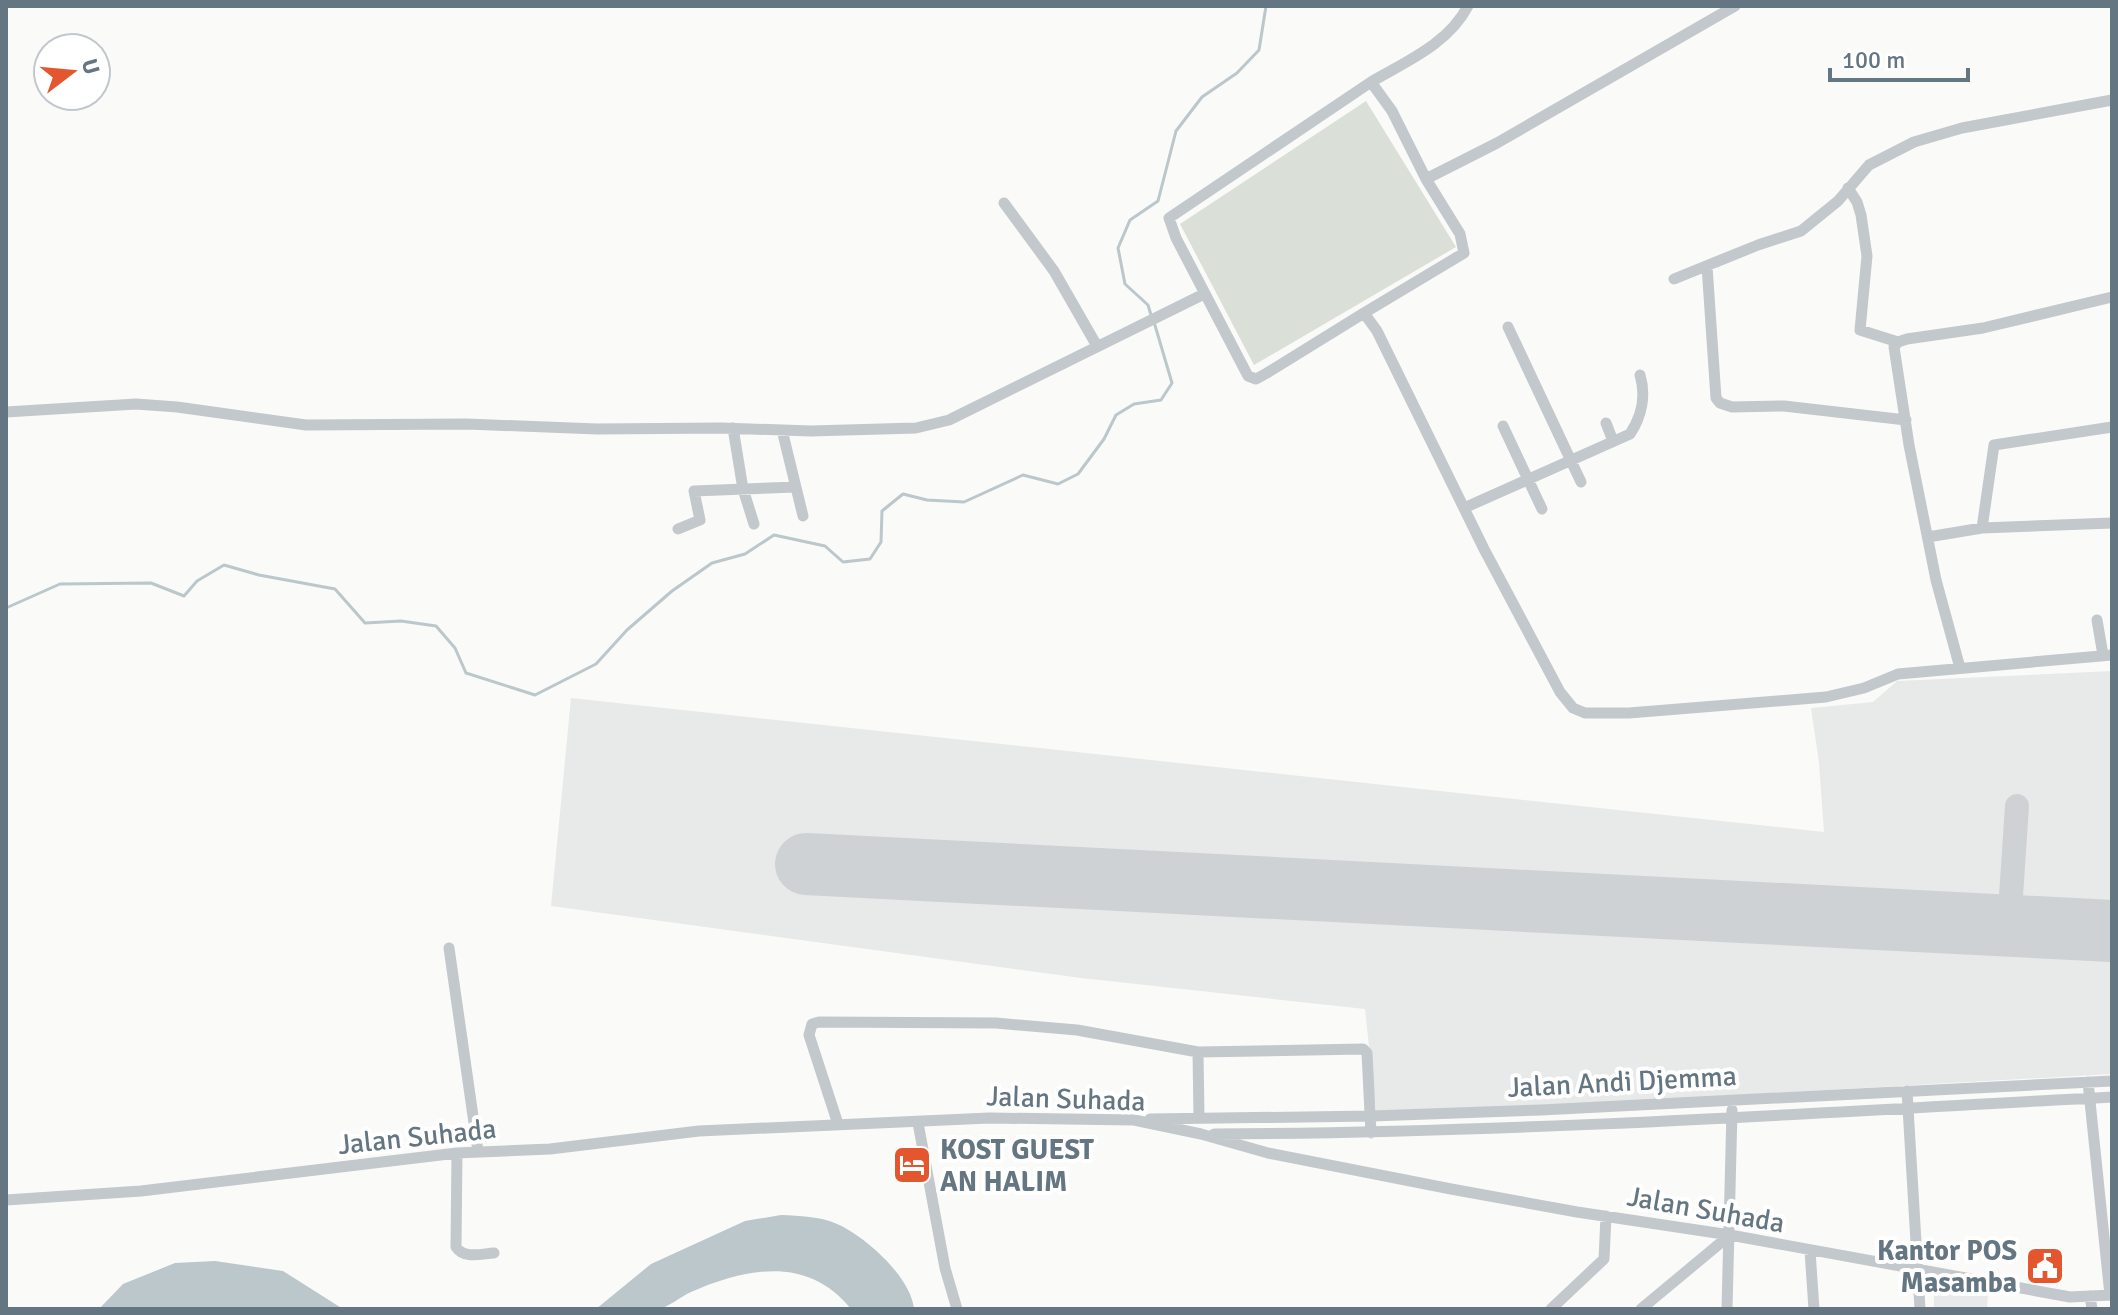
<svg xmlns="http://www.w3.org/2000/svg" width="2118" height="1315" font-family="Signika,sans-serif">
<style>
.built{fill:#e8e9e9}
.green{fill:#dadfd7}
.water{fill:#bbc7cb}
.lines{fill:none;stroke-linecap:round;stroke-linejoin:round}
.stream{stroke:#bbc7cb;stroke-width:3}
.taxiway{stroke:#ced2d4;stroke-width:24}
.runway{stroke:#ced2d4;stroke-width:62}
.minor{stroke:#c3c8cc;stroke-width:11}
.labels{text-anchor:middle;stroke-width:8;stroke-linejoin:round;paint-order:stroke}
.street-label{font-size:28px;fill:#657683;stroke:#fff}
.poi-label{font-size:28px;font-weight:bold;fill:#657683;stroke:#fff;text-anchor:start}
</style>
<rect width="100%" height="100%" fill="#fafaf8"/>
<path class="built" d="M2112,671V1074L1594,1103L1376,1111L1365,1009L1081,978L551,906L571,698L1824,832L1819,763L1811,708L1873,702L1897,681Z
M1934,1281L1988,1293L1987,1309H1934Z"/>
<path class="green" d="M1366,101L1456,247L1254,365L1180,224Z"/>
<path class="water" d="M781,1215C800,1216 819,1216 837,1224C865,1236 911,1277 914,1309H851C808,1255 746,1268 691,1292C680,1297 669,1307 658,1309C638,1312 616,1309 596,1309L651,1264L745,1221Z
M215,1261L283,1271L343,1309H99L123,1284L175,1263Z"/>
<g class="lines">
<path class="stream" d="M1151,315L1148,305L1125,284L1118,248L1130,220L1158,201L1176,131L1202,97L1237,73L1259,50L1266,6
M6,608L60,584L151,583L184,596L197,581L224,565L259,575L335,589L365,623L401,621L436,626L455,648L466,673L535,695L596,664L627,630L672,591L712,563L745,554L774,535L825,546L843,562L870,559L881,542L882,511L903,494L927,500L964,502L1023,475L1058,484L1078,474L1104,439L1116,415L1134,404L1161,400L1172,383L1154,322"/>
<path class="taxiway" d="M2009,926L2017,806"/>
<path class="runway" d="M806,864L2112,931"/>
<path class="minor" d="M1735,6L1497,143L1426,179L1460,234L1464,253L1364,313L1377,331L1484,549L1560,692L1573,708L1585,713H1629L1826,697L1864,688L1898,674L2112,655
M1371,82C1407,61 1448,44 1468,6
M1848,188L1857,202L1861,215L1867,256L1860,330L1898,342
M1004,203L1054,271L1097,346
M1707,266L1716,398L1720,403L1732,407L1784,406L1906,420
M1674,279L1758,245L1801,231L1838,201L1869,165L1914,142L1962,128L2112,100
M1364,313L1267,373L1256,379L1248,376L1176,238L1169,218L1371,82L1392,111L1426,179
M1508,327L1581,482
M6,412L136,404L177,407L306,425L467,424L597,429L721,428L811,431L916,428L949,420L1204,294
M1606,423L1613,441
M1503,426L1542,509
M733,428L743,489L754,524
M782,430L803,516
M1464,508L1630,434C1642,416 1646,395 1640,375
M1982,528L1994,445L2112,427
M678,529L700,520L694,491L796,487
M1928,537L1982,528L2112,523
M2097,620L2103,655
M1960,668L1936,580L1909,445L1894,347L1898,342L1907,339L1983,328L2112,297
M449,948L478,1151
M1198,1052L1199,1117
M2088,1082L2110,1295
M1907,1091L1920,1309
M1150,1119L1372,1116L1541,1110L2112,1081
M918,1123L945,1268L957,1309
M838,1124L809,1035L812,1024L819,1022L996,1023L1077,1030L1198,1052L1363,1049L1367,1053L1371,1133
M1214,1134C1513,1133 1813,1113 2112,1097
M457,1153L456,1247C464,1259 480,1254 494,1253
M6,1200L141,1191L457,1153L550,1149L699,1131L989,1118L1134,1120L1201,1134L1268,1153L1451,1189L1577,1212L1730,1235L2070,1297L2112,1295
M1810,1251L1814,1309
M2090,1296L2092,1309
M1551,1309L1604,1259L1606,1216
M1641,1309L1730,1235
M1727,1309L1732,1110"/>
</g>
<defs>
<symbol id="hotel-square" viewBox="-11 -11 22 22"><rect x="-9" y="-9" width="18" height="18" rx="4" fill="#e4572e" stroke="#fff"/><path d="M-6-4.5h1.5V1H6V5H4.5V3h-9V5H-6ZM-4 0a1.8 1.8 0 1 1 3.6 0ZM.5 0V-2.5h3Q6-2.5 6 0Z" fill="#fff"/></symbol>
<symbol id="civic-square" viewBox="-11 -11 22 22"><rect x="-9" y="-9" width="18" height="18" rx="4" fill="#e4572e" stroke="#fff"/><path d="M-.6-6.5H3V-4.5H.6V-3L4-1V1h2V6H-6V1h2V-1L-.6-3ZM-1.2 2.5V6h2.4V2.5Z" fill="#fff"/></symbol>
</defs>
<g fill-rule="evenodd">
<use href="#hotel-square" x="890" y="1143" width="44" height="44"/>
<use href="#civic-square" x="2023" y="1244" width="44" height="44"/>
</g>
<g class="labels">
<g class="street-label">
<text transform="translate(1622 1081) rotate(-3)" y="10">Jalan Andi Djemma</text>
<text transform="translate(1066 1098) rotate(2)" y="10">Jalan Suhada</text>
<text transform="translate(417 1136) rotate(-6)" y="10">Jalan Suhada</text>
<text transform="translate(1706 1209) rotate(10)" y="10">Jalan Suhada</text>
</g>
<g class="poi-label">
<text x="940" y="1159">KOST GUEST<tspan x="940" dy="32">AN HALIM</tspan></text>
<text x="2017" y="1260" text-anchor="end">Kantor POS<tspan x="2017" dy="32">Masamba</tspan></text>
</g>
</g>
<rect width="2118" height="1315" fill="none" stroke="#657683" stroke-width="16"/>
<g transform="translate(72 72) rotate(74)"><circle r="38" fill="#ffffff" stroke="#c1c8cd" stroke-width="2"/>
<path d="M0-6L14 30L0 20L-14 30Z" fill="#e4572e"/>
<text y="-12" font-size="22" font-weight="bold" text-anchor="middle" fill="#657683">U</text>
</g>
<path d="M1830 68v12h138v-12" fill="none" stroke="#657683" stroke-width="4"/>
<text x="1842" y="68" font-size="24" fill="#657683" stroke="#ffffff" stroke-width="6" paint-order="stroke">100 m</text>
</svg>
